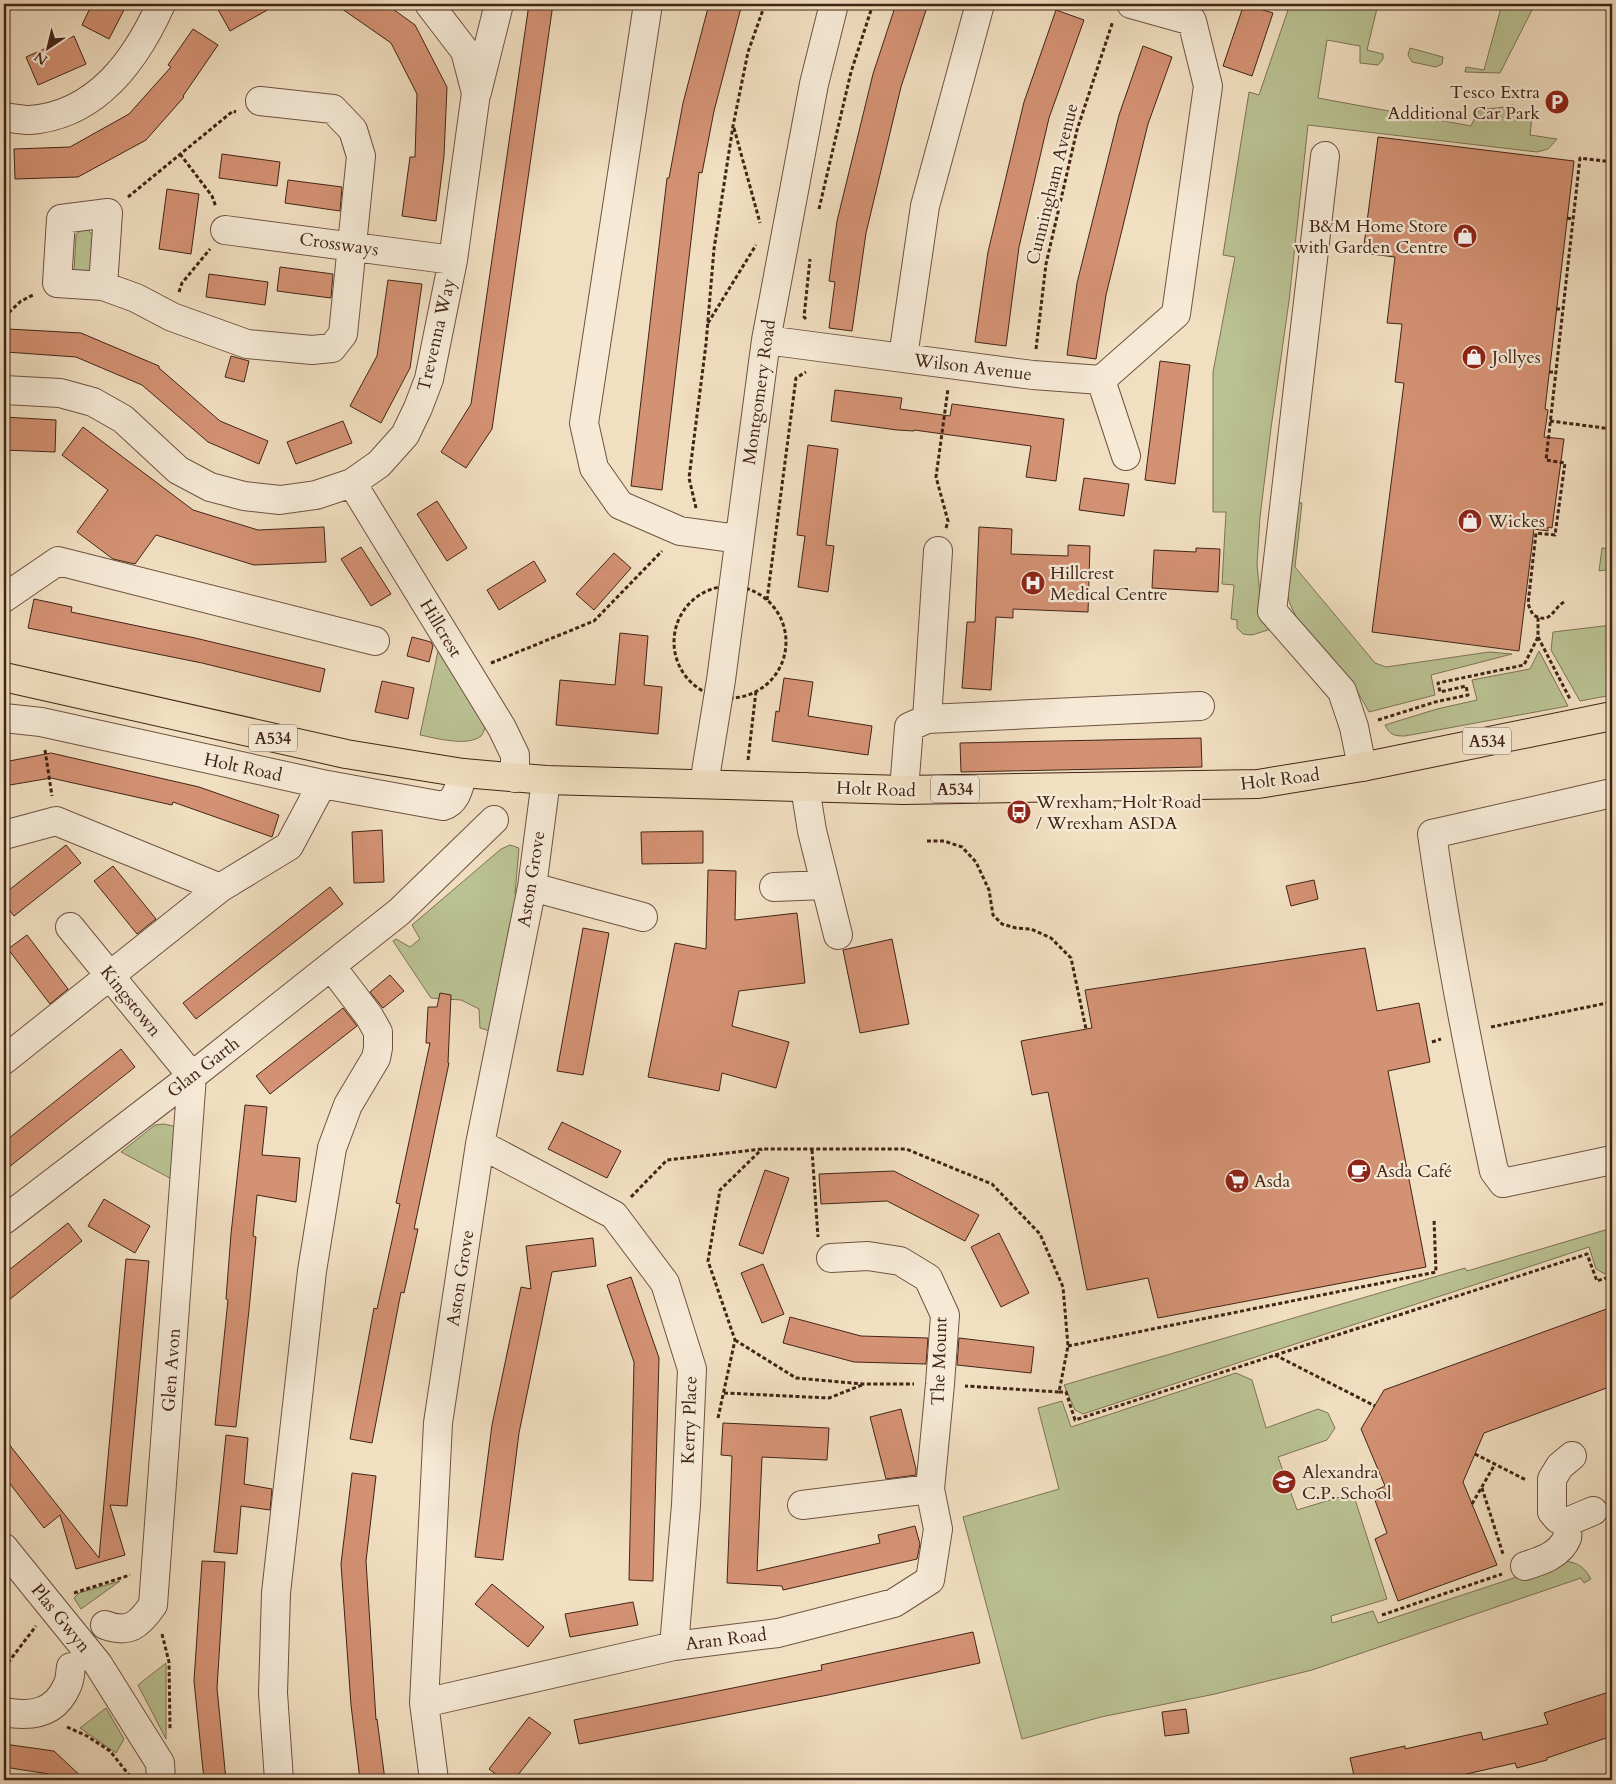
<svg xmlns="http://www.w3.org/2000/svg" width="1616" height="1784" font-family="Cardo,serif">
<style>
.green{fill:#bac293;stroke:#7e7354}
.building{fill:#d49274;stroke:#422416}
.lines{fill:none;stroke-linecap:round;stroke-linejoin:round}
.minor-casing{stroke:#6e5341;stroke-width:30}
.major-casing{stroke:#422416;stroke-width:30}
.path{stroke:#422416;stroke-width:3;stroke-dasharray:4 2.5;stroke-linecap:butt}
.minor{stroke:#f6ead7;stroke-width:28}
.major{stroke:#f1dfc1;stroke-width:28}
.labels{text-anchor:middle;stroke-width:4.5;stroke-linejoin:round;paint-order:stroke}
.shield{fill:#f6ead7;stroke:#785f50;stroke-width:1}
.shield-label{font-size:16px;font-weight:bold;fill:#422416}
.poi-label{font-size:18px;fill:#422416;stroke:#f6ead7;text-anchor:start}
.street-label{font-size:18px;fill:#422416;stroke:#f6ead7}
</style>
<rect width="100%" height="100%" fill="#f1dfc1"/>
<filter id="stains"><feTurbulence type="fractalNoise" baseFrequency=".004" numOctaves="4"/><feColorMatrix values="0 0 0 0 .2 0 0 0 0 .09 0 0 0 0 .02 0 0 0 .5 -.17"/></filter>
<radialGradient id="worn" r=".72"><stop offset=".6" stop-color="#630" stop-opacity="0"/><stop offset="1" stop-color="#630" stop-opacity=".3"/></radialGradient>
<path class="green" d="M1270,4H1378L1367,50L1383,54V59L1378,65L1360,63V46L1327,40L1318,98L1471,126L1479,109L1498,108L1513,105L1523,114L1532,117L1530,135L1557,139L1548,149L1537,152L1308,125L1289,301L1271,428L1260,517L1257,565L1260,595L1271,629L1252,635L1243,634L1237,628V620L1231,619L1234,585L1222,584L1226,512H1213V372L1235,257L1223,255L1249,92L1259,95L1288,10Z
M1502,4H1535L1500,73L1465,72L1466,67L1484,70Z
M1410,48L1443,57L1442,64L1436,67L1412,62L1408,55Z
M82,229H87L93,235L90,271L74,272L76,235Z
M1292,502L1302,503L1295,567L1375,663L1386,667L1489,652L1512,654L1431,675L1435,695L1369,712C1361,697 1353,684 1342,671C1325,651 1297,626 1289,601C1281,574 1290,530 1292,502Z
M1602,548L1612,549V569L1599,571Z
M1612,625V695L1580,701L1551,650L1553,632Z
M440,642L486,725C485,728 483,734 481,736C468,747 435,738 420,735Z
M1539,651L1568,706L1405,736C1394,736 1390,735 1385,725L1437,709L1477,700L1472,680L1530,669Z
M510,845L519,848L515,894L529,900L500,1034L480,1028L479,1009L461,1000L431,998L393,941L396,939L410,947L420,939L412,925L501,849Z
M164,1124L173,1126L179,1132L181,1184L121,1152L155,1125Z
M1612,1228V1272L1605,1274L1596,1269L1589,1247L1083,1414L1075,1410L1064,1385L1465,1268L1467,1271Z
M1236,1373L1252,1380L1266,1428L1318,1409L1328,1413L1335,1428L1327,1440L1278,1457L1297,1510L1353,1493L1387,1599L1331,1616L1332,1623L1373,1611L1378,1623L1565,1561C1579,1563 1584,1567 1591,1579L1584,1583L1581,1578L1312,1670L1215,1694L1101,1717L1022,1739L963,1517L1059,1489L1038,1408L1062,1401L1071,1427Z
M120,1581L81,1609L74,1598L79,1593Z
M166,1663V1739L138,1685Z
M106,1708L124,1739L116,1753L80,1728Z"/>
<path class="building" d="M92,4H127L109,39L82,25Z
M215,4H278L230,31Z
M335,4H386L415,25L447,87L444,156L436,221L402,216L410,157H415L417,94L391,43Z
M529,4H553L492,429L466,468L441,452L471,404Z
M709,4H742L714,111L702,173L699,172L662,490L631,486L667,178H669L683,103Z
M896,4H928L901,87L866,233L852,331L829,328L835,282L829,281L837,221L873,74Z
M1244,4L1273,13L1252,76L1223,66Z
M1056,10L1084,20L1049,118L1019,247L1006,346L975,342L988,252L1024,102Z
M193,29L218,45L183,96L184,97L146,140L78,177L15,179L14,149L70,147L129,114L171,67L168,65Z
M74,36L86,64L38,85L26,57Z
M1143,46L1172,57L1148,124L1106,295L1096,359L1067,355L1077,283L1119,115Z
M1378,137L1574,161L1545,409L1548,410L1544,437L1564,439L1552,528L1548,527V531L1534,529L1519,651L1372,632L1404,383L1395,382L1402,324L1387,323L1395,257L1363,253Z
M222,154L280,162L277,186L219,178Z
M288,180L342,187L340,211L285,203Z
M167,189L199,194L191,254L159,249Z
M280,267L333,274L331,298L277,291Z
M209,274L268,282L265,305L206,297Z
M388,280L422,284L410,368L381,423L350,406L377,356Z
M8,329L81,333L159,366V368L220,421L268,441L259,464L208,442L142,385L76,357L6,352Z
M231,356L249,361L244,382L225,377Z
M1160,361L1190,365L1175,484L1145,480Z
M835,390L902,398L900,409L950,416L952,404L1064,419L1056,481L1026,477L1031,446L914,430V431L897,430L831,421Z
M4,417L56,420L55,452L4,450Z
M343,421L352,443L296,464L287,442Z
M83,427L193,510L258,530L324,527L326,562L254,565L156,535L135,564L113,559L77,532L108,490L62,455Z
M808,445L838,449L826,545L834,546L828,592L798,587L805,536L797,535Z
M1084,478L1129,484L1124,516L1079,510Z
M437,501L467,548L447,561L417,514Z
M979,527L1012,529L1011,554L1068,556V545L1090,546L1088,612L1013,609V618L996,617L991,690L962,688L967,622H975Z
M361,547L391,594L371,606L341,559Z
M1196,548L1220,549L1218,592L1152,588L1154,550L1196,552Z
M614,553L631,568L594,610L576,594Z
M534,561L546,581L499,610L487,590Z
M34,599L72,607L71,612L195,638L325,669L320,692L202,663L28,628Z
M620,633L648,636L644,685L662,687L658,734L556,725L560,680L615,685Z
M412,637L431,642L433,646L429,662L407,656Z
M784,678L813,682L808,716L872,726L868,755L772,741L776,711L779,712Z
M382,681L414,688L408,719L375,712Z
M1201,738L1202,767L961,772L960,743Z
M51,753L199,787L279,815L272,837L173,802L172,805L51,778L4,786V762Z
M382,830L384,882L354,883L352,832Z
M703,831V863L642,864L641,832Z
M66,845L81,863L14,916L4,903V894Z
M113,866L156,919L137,934L94,881Z
M708,870L736,871L735,920L797,913L805,983L739,991L732,1026L789,1042L776,1088L722,1073L719,1091L648,1077L675,943L706,949Z
M1314,880L1318,899L1291,906L1286,886Z
M330,887L343,904L196,1019L183,1003Z
M583,928L609,933L583,1075L557,1071Z
M27,935L68,989L50,1004L8,949Z
M892,939L909,1024L860,1033L843,950Z
M1365,948L1377,1011L1419,1003L1430,1062L1388,1071L1426,1267L1158,1318L1148,1278L1087,1290L1048,1092L1032,1095L1021,1041L1092,1028L1085,990Z
M390,975L404,991L383,1008L370,992Z
M440,993L451,995L448,1063H449L414,1229H418L404,1293L401,1292L372,1443L350,1439L374,1308L377,1309L400,1204L396,1203L430,1043H426L428,1007H437Z
M343,1008L357,1026L270,1094L256,1076Z
M121,1049L135,1067L4,1171V1142Z
M245,1105L267,1107L262,1155L300,1158L296,1202L257,1195L253,1236L256,1237L249,1310L236,1427L215,1425L228,1300L226,1299L231,1234Z
M562,1122L621,1151L607,1178L548,1149Z
M765,1170L789,1178L763,1254L739,1245Z
M894,1171L979,1215L965,1241L887,1201L821,1204L819,1174Z
M104,1199L150,1226L135,1253L88,1226Z
M68,1223L82,1241L4,1304V1274Z
M999,1233L1029,1293L1001,1307L971,1247Z
M593,1238L596,1266L552,1272L519,1433L503,1560L475,1557L492,1425L521,1287L531,1289L526,1246Z
M126,1259L149,1261L127,1506L110,1505L125,1555L76,1569L60,1515L44,1528L4,1476V1438L99,1558Z
M763,1264L784,1314L762,1323L741,1273Z
M631,1277L659,1358L653,1581L629,1580L634,1362L607,1285Z
M1612,1307V1386L1484,1433L1463,1482L1497,1565L1398,1601L1375,1539L1387,1533L1372,1492L1385,1486L1361,1429L1384,1390Z
M790,1317L861,1336L928,1338L926,1364L854,1362L783,1343Z
M959,1338L1034,1347L1031,1373L957,1365Z
M901,1409L916,1469V1475L886,1479L870,1417Z
M723,1423L829,1428L827,1460L762,1457L757,1571L880,1543L878,1535L915,1526L920,1544L917,1559L783,1590L782,1586L727,1583L732,1456L721,1455Z
M226,1435L248,1438L244,1484L272,1489L270,1510L241,1506L237,1554L214,1552Z
M352,1473L376,1476L366,1561L376,1720L377,1719L385,1780H360L351,1705L341,1564Z
M202,1561L225,1562L217,1688L226,1780H204L194,1681Z
M492,1584L544,1627L528,1647L475,1604Z
M633,1602L638,1625L570,1637L565,1614Z
M973,1632L980,1663L828,1695L579,1744L574,1720L822,1670L821,1665Z
M1612,1691V1736L1547,1758V1760L1517,1768L1515,1763L1440,1780H1355L1350,1758L1405,1746V1749L1481,1732L1483,1740L1548,1724L1544,1713Z
M1186,1709L1189,1733L1165,1736L1162,1712Z
M529,1717L551,1733L514,1780H503L489,1769Z
M4,1744L54,1751L85,1780H55L49,1774L4,1767Z"/>
<g class="lines">
<defs>
<path id="minor" d="M648,4L584,423L594,468L620,505L680,531L739,539
M477,92L499,4
M4,117C12,118 22,120 30,120C97,115 136,60 161,4
M1325,156L1272,611L1342,691L1354,727L1362,767
M225,230L453,260
M103,286L108,213L61,219L57,283L103,286L136,298L172,317L247,344L312,350L332,348L343,334L361,156L353,130L333,109L260,101
M766,340L1033,375L1101,380L1126,456
M903,357L925,206L980,4
M1101,380L1176,314L1208,86L1192,21L1131,4
M4,390L60,393L93,402L123,419L178,470L210,487L244,496L280,500L316,495L352,483L379,464L405,435L418,408L429,379L453,260L476,93L465,51L429,4
M352,483L502,728L515,755V778
M4,598L58,561L375,641
M4,718L41,722L322,784L443,806C457,802 459,786 463,773
M927,719L1200,706
M704,784L721,680L766,340L814,84L834,4
M805,787L812,831L838,935
M904,790L909,727L927,719L938,551
M1612,793L1432,834C1448,947 1470,1059 1494,1171L1503,1183L1612,1160
M4,835L56,821L220,888
M532,887L643,917
M774,887L825,885
M70,927L192,1076L153,1605C139,1625 129,1634 105,1625
M4,1060L220,888L289,846L322,784
M480,1144L614,1215L665,1283L692,1369L686,1505L674,1646
M4,1220L192,1076L399,912L494,820
M1572,1456L1560,1466L1552,1479V1512L1558,1519L1567,1522L1593,1511
M802,1505L930,1489
M4,1548L98,1664L160,1763L161,1780
M1525,1566C1541,1561 1560,1555 1567,1538C1568,1533 1567,1527 1567,1522
M424,1703L674,1646L778,1633L894,1603L930,1580L938,1529L930,1489L940,1384L945,1315L928,1278L900,1261L868,1256L831,1258
M4,1712C30,1717 55,1714 67,1686C70,1681 70,1673 71,1667
M279,1780L273,1693L276,1593L312,1271L332,1148L348,1105L376,1058L378,1048V1032L369,1016L331,966
M434,1780L424,1703L438,1423L480,1144L532,887L546,780"/>
<path id="major" d="M4,677L346,754L463,773L546,780L904,790L1258,784L1362,767L1612,716"/>
</defs>
<use href="#minor" class="minor-casing"/>
<use href="#major" class="major-casing"/>
<path class="path" d="M734,128L760,223
M180,154L212,196L216,207
M128,197L233,111L236,112
M819,209L851,72L873,4
M1567,218L1573,219
M179,292L182,283L210,249
M1556,309H1563
M4,317L21,301L35,294
M806,319L804,317L810,259
M708,323L756,245
M1036,349L1046,264L1077,130L1113,21
M1549,372H1555
M1550,421L1612,429
M696,508L689,478L706,344L714,249L733,126L748,52L765,4
M946,528L948,521L936,477L948,389
M674 642a56 56 0 1 1 112 0a56 56 0 1 1-112 0Z
M767,600L796,378L806,372
M1564,602C1552,609 1552,625 1533,615L1528,604L1536,533L1555,535L1565,463L1546,460L1580,158L1612,162
M1538,637L1570,699
M491,663L594,621L662,551
M1378,720L1435,702L1468,695L1466,686L1440,692L1438,683L1524,665L1538,637V617
M45,750L52,796
M748,760L756,691
M927,841H944L962,847L976,862L989,890L993,915L1002,924L1016,928L1031,929L1051,938L1071,958L1086,1029
M1491,1027L1612,1002
M1432,1042L1441,1039
M812,1150L818,1237
M631,1197L667,1160L762,1149H906L992,1184L1040,1234L1063,1287L1068,1346L1059,1392L965,1386
M735,1340L796,1378L863,1384H914
M1068,1346L1436,1272L1434,1219
M1275,1355L1375,1406
M1059,1392H1066L1075,1420L1587,1254L1597,1281L1612,1276
M724,1393L829,1398L862,1385
M718,1418L735,1340L708,1261L720,1190L762,1149
M1475,1454L1526,1480
M1482,1488L1503,1554
M1472,1504L1495,1464
M74,1593L130,1575
M1382,1615L1502,1574
M162,1634L169,1662L170,1729
M4,1668L36,1626
M67,1727L87,1736L110,1751L133,1780"/>
<use href="#minor" class="minor"/>
<use href="#major" class="major"/>
</g>
<defs>
<symbol id="parking-disc" viewBox="-11 -11 22 22"><circle r="9.5" fill="#8f2418" stroke="#f6ead7"/><path d="M-3.5-5.5H1a3.5 3.5 0 0 1 0 7H-1V5.5H-3.5ZM-1-3.4V-.6H.8a1.4 1.4 0 0 0 0-2.8Z" fill="#fff"/></symbol>
<symbol id="shop-disc" viewBox="-11 -11 22 22"><circle r="9.5" fill="#8f2418" stroke="#f6ead7"/><path d="M-5-2.5h2.3a2.7 3.5 0 0 1 5.4 0H5L5.5 6h-11ZM-1.5-2.5h3a1.5 2.3 0 0 0-3 0Z" fill="#fff"/></symbol>
<symbol id="hospital-disc" viewBox="-11 -11 22 22"><circle r="9.5" fill="#8f2418" stroke="#f6ead7"/><path d="M-5-5h3v3.5h4V-5h3V5h-3V1.5h-4V5h-3Z" fill="#fff"/></symbol>
<symbol id="bus-disc" viewBox="-11 -11 22 22"><circle r="9.5" fill="#8f2418" stroke="#f6ead7"/><path d="M-5-6H5V4H4V6H2V4H-2V6H-4V4H-5ZM-3.5-4V0h7V-4ZM-3.5 1.2v1.5H-2V1.2ZM2 1.2v1.5H3.5V1.2Z" fill="#fff"/></symbol>
<symbol id="cafe-disc" viewBox="-11 -11 22 22"><circle r="9.5" fill="#8f2418" stroke="#f6ead7"/><path d="M-5.5-4.5H6V0H3Q3 3.5 0 3.5H-2.5Q-5.5 3.5-5.5 0ZM3-3.2v2h1.7v-2ZM-6 4.5H4V6H-6Z" fill="#fff"/></symbol>
<symbol id="supermarket-disc" viewBox="-11 -11 22 22"><circle r="9.5" fill="#8f2418" stroke="#f6ead7"/><path d="M-6-5.5h2.5l.6 2H6L4.5 2H-2.5L-4.4-4H-6ZM-1.5 3.2a1.3 1.3 0 1 0 .1 0ZM3 3.2a1.3 1.3 0 1 0 .1 0Z" fill="#fff"/></symbol>
<symbol id="school-disc" viewBox="-11 -11 22 22"><circle r="9.5" fill="#8f2418" stroke="#f6ead7"/><path d="M0-5L7-2L0 1L-7-2ZM-4 1L0 2.5L4 1V4Q0 6-4 4Z" fill="#fff"/></symbol>
</defs>
<g fill-rule="evenodd">
<use href="#parking-disc" x="1543" y="88" width="28" height="28"/>
<use href="#shop-disc" x="1451" y="222" width="28" height="28"/>
<use href="#shop-disc" x="1460" y="343" width="28" height="28"/>
<use href="#shop-disc" x="1456" y="507" width="28" height="28"/>
<use href="#hospital-disc" x="1019" y="569" width="28" height="28"/>
<use href="#bus-disc" x="1005" y="798" width="28" height="28"/>
<use href="#cafe-disc" x="1345" y="1157" width="28" height="28"/>
<use href="#supermarket-disc" x="1223" y="1167" width="28" height="28"/>
<use href="#school-disc" x="1270" y="1468" width="28" height="28"/>
</g>
<g class="labels">
<g class="shield">
<rect x="249" y="724.5" width="48" height="27" rx="4"/>
<rect x="1463" y="727.5" width="48" height="27" rx="4"/>
<rect x="931" y="775.5" width="48" height="27" rx="4"/>
</g>
<g class="shield-label">
<text x="273" y="744">A534</text>
<text x="1487" y="747">A534</text>
<text x="955" y="795">A534</text>
</g>
<g class="poi-label">
<text x="1540" y="98" text-anchor="end">Tesco Extra<tspan x="1540" dy="21">Additional Car Park</tspan></text>
<text x="1448" y="232" text-anchor="end">B&amp;M Home Store<tspan x="1448" dy="21">with Garden Centre</tspan></text>
<text x="1492" y="363">Jollyes</text>
<text x="1488" y="527">Wickes</text>
<text x="1050" y="579">Hillcrest<tspan x="1050" dy="21">Medical Centre</tspan></text>
<text x="1036" y="808">Wrexham, Holt Road<tspan x="1036" dy="21">/ Wrexham ASDA</tspan></text>
<text x="1376" y="1177">Asda Café</text>
<text x="1254" y="1187">Asda</text>
<text x="1302" y="1478">Alexandra<tspan x="1302" dy="21">C.P. School</tspan></text>
</g>
<g class="street-label">
<text transform="translate(1052 184) rotate(-76)" y="6">Cunningham Avenue</text>
<text transform="translate(339 244) rotate(8)" y="6">Crossways</text>
<text transform="translate(436 335) rotate(-77)" y="6">Trevenna Way</text>
<text transform="translate(973 367) rotate(7)" y="6">Wilson Avenue</text>
<text transform="translate(759 392) rotate(-82)" y="6">Montgomery Road</text>
<text transform="translate(441 628) rotate(59)" y="6">Hillcrest</text>
<text transform="translate(243 767) rotate(12)" y="6">Holt Road</text>
<text transform="translate(1280 779) rotate(-7)" y="6">Holt Road</text>
<text transform="translate(876 789) rotate(2)" y="6">Holt Road</text>
<text transform="translate(531 879) rotate(-81)" y="6">Aston Grove</text>
<text transform="translate(131 1001) rotate(51)" y="6">Kingstown</text>
<text transform="translate(203 1067) rotate(-38)" y="6">Glan Garth</text>
<text transform="translate(460 1278) rotate(-81)" y="6">Aston Grove</text>
<text transform="translate(939 1361) rotate(-88)" y="6">The Mount</text>
<text transform="translate(171 1370) rotate(-86)" y="6">Glen Avon</text>
<text transform="translate(689 1420) rotate(-88)" y="6">Kerry Place</text>
<text transform="translate(61 1618) rotate(51)" y="6">Plas Gwyn</text>
<text transform="translate(726 1639) rotate(-7)" y="6">Aran Road</text>
</g>
</g>
<rect width="1616" height="1784" fill="none" stroke="#f1dfc1" stroke-width="20"/>
<rect x="5" y="5" width="1606" height="1774" fill="none" stroke="#422416" stroke-width="2.5"/>
<rect x="10" y="10" width="1596" height="1764" fill="none" stroke="#422416"/>
<g transform="translate(48 48) rotate(215)" stroke="#f6ead7" stroke-width="4" paint-order="stroke">
<path d="M0-4L9 19L0 12L-9 19Z" fill="#422416"/>
<text y="-8" font-size="14" font-weight="bold" text-anchor="middle" fill="#422416">N</text>
</g>
<rect width="100%" height="100%" filter="url(#stains)"/>
<rect width="100%" height="100%" fill="url(#worn)"/>
</svg>
